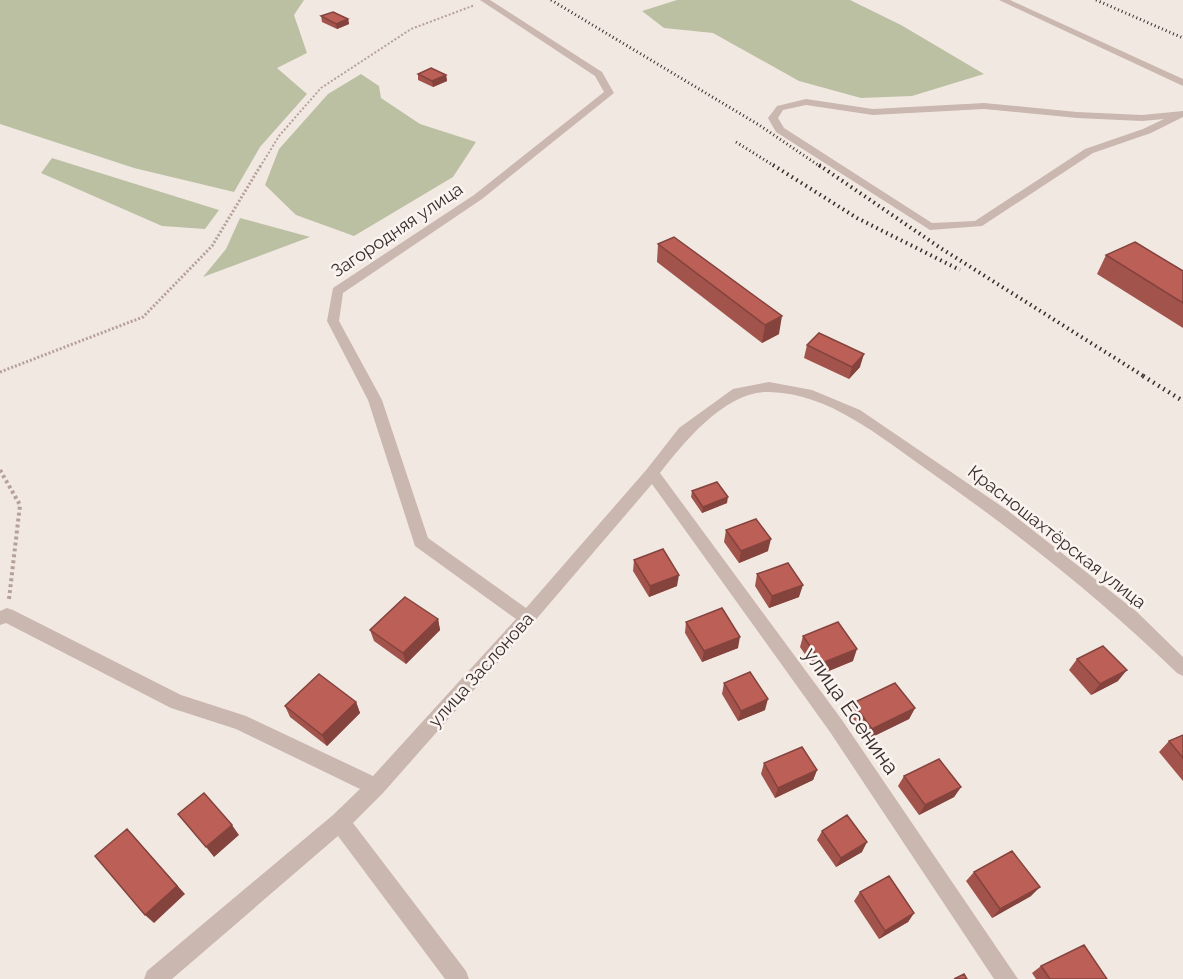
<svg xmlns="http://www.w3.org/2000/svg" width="1183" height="979" font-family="Raleway,sans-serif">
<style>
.green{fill:#bbc0a3}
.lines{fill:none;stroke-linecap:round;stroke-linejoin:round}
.path-far2{stroke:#b5a199;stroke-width:2;stroke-dasharray:2 2;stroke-linecap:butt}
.path-far1{stroke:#b5a199;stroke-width:3;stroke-dasharray:2 2;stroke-linecap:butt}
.path{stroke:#b5a199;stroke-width:4;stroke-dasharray:3 3;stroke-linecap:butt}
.minor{fill:#cab7af;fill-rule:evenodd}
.rail-far2{stroke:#392e2c;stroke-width:3;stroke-dasharray:1 3;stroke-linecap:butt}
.rail-far1{stroke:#392e2c;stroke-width:4;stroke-dasharray:1.5 4;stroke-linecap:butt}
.rail{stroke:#392e2c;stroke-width:4.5;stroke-dasharray:1.5 4.5;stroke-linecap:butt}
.wall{fill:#a2534b}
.shaded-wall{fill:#84433d}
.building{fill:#bc6057;stroke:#84433d;stroke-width:1.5}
.labels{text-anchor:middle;stroke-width:5;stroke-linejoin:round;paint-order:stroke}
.street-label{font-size:18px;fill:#392e2c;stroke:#faf3ef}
.near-street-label{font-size:21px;fill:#392e2c;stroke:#faf3ef}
</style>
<rect width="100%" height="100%" fill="#f2e8e2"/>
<path class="green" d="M0,0H304L294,15L307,53L277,68L307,94L260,147L234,192L134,168L0,124Z
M677,0H850L901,25L984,74L912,96L861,98L799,81L713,33L664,28L642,11Z
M361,74L379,86L381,98L420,124L476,142L453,177L354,236L296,215L265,185L279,149L328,94Z
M52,158L219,210L205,229L162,226L41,173Z
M240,218L310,237L203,277L226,249Z"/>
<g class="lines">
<path class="path-far2" d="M260,167L279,136L321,88L411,29L475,5"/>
<path class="path-far1" d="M0,372L143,317L212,246L261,165"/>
<path class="path" d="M0,470L20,505L9,599"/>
<path class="minor" d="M480,0H490L602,72L614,93L482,199L343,293L339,321L382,400L428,538L526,608L647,469L679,428L733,389L769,382L812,390L860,410L1007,510L1137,612L1183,657V676L1177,673C1099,597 1016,532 926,469C880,437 829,393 769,392C726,391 685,441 660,473L842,720L1018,979H994L830,732L652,484L533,623L383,793L353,823L466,971L469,979H445L338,836L172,979H144L147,971L333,815L360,789L236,729L171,708L6,623L0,625V611L7,608L13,610L181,695L246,716L373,776L516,619L415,546L368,400L327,321L333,288L474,195L604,92L595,76Z
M999,0H1010L1183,79V86Z
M806,99L873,109L984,103L1077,112L1142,115L1183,111V117L1151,133L1093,153L982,226L930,230L776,132L768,118L777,106ZM806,105L873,115L984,109L1077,118L1142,121L1164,119L1143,129L1085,149L975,221L932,223L784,128L778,118L783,110Z"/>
<path class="rail-far2" d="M551,0L759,125L821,167
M1096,0L1183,38
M736,142L776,167"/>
<path class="rail-far1" d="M773,165L857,218L960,270
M819,165L942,249L1145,377"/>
<path class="rail" d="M1143,376L1183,401"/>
</g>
<path class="wall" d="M321,16L348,19L349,24L337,29L322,22Z
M418,74L446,75L447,81L433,87L418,80Z
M658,244L779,334L762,343L657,262Z
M1106,255L1183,271V328L1097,274Z
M807,345L860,367L849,379L804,358Z
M692,491L727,503L702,513L691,497Z
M726,530L768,551L739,563L724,542Z
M634,560L677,586L649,597L633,571Z
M757,574L799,597L769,608L755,586Z
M438,619L440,630L406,664L374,641L370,630Z
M686,622L738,648L702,662L685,633Z
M803,636L853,661L819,675L800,647Z
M1077,659L1118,681L1091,695L1069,670Z
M724,683L765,710L738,721L722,694Z
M356,702L360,713L327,746L290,717L285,706Z
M853,703L915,708L909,719L868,739L849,713Z
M1183,735V781L1159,752L1169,741Z
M764,763L817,770L813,780L775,798L761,774Z
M904,776L961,787L954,797L919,815L898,786Z
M822,831L862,852L836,867L817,840Z
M974,872L1031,896L992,918L966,881Z
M860,892L914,913L908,922L879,939L854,901Z
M1041,966L1107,979H1036L1032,973Z"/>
<path class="shaded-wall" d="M348,19L349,24L337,29L336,24Z
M446,75L447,81L433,87L432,81Z
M782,316L779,334L762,343L765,325Z
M864,354L860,367L849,379L852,367Z
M728,497L727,503L702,513L703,507Z
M771,539L768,551L739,563L741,551Z
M679,575L677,586L649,597L650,586Z
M803,585L799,597L769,608L772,596Z
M438,619L440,630L406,664L403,653Z
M740,637L738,648L702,662L704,651Z
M857,649L853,661L819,675L822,663Z
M1127,670L1118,681L1091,695L1100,684Z
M768,699L765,710L738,721L741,711Z
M356,702L360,713L327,746L322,735Z
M915,708L909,719L868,739L872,729Z
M817,770L813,780L775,798L778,788Z
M961,787L954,797L919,815L925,805Z
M232,825L239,835L214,857L206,847Z
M127,829L185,894L154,923L145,915Z
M867,842L862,852L836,867L841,858Z
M1040,887L1031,896L992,918L1000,909Z
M914,913L908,922L879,939L885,931Z"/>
<path class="building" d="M333,12L348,19L336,24L321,16Z
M431,68L446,75L432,81L418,74Z
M674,237L782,316L765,325L658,244Z
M1135,242L1183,271V303L1106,255Z
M819,333L864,354L852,367L807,345Z
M717,482L728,497L703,507L692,491Z
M756,519L771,539L741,551L726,530Z
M663,549L679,575L650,586L634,560Z
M788,563L803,585L772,596L757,574Z
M405,597L438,619L403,653L370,630Z
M722,608L740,637L704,651L686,622Z
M838,622L857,649L822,663L803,636Z
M1103,646L1127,670L1100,684L1077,659Z
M750,672L768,699L741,711L724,683Z
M319,674L356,702L322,735L285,706Z
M895,683L915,708L872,729L853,703Z
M1183,735V758L1169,741Z
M802,747L817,770L778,788L764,763Z
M939,759L961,787L925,805L904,776Z
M204,793L232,825L206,847L178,814Z
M847,815L867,842L841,858L822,831Z
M127,829L177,886L145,915L95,856Z
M1012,851L1040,887L1000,909L974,872Z
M889,876L914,913L885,931L860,892Z
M1084,945L1107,979H1050L1041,966Z
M964,974L967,979H954Z"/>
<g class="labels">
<g class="street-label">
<text transform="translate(397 230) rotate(-34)" y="6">Загородняя улица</text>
<text transform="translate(1057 537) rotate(38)" y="6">Красношахтёрская улица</text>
<text transform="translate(481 670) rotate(-48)" y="6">улица Заслонова</text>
</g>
<g class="near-street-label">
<text transform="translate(851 711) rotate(55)" y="7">улица Есенина</text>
</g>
</g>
</svg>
